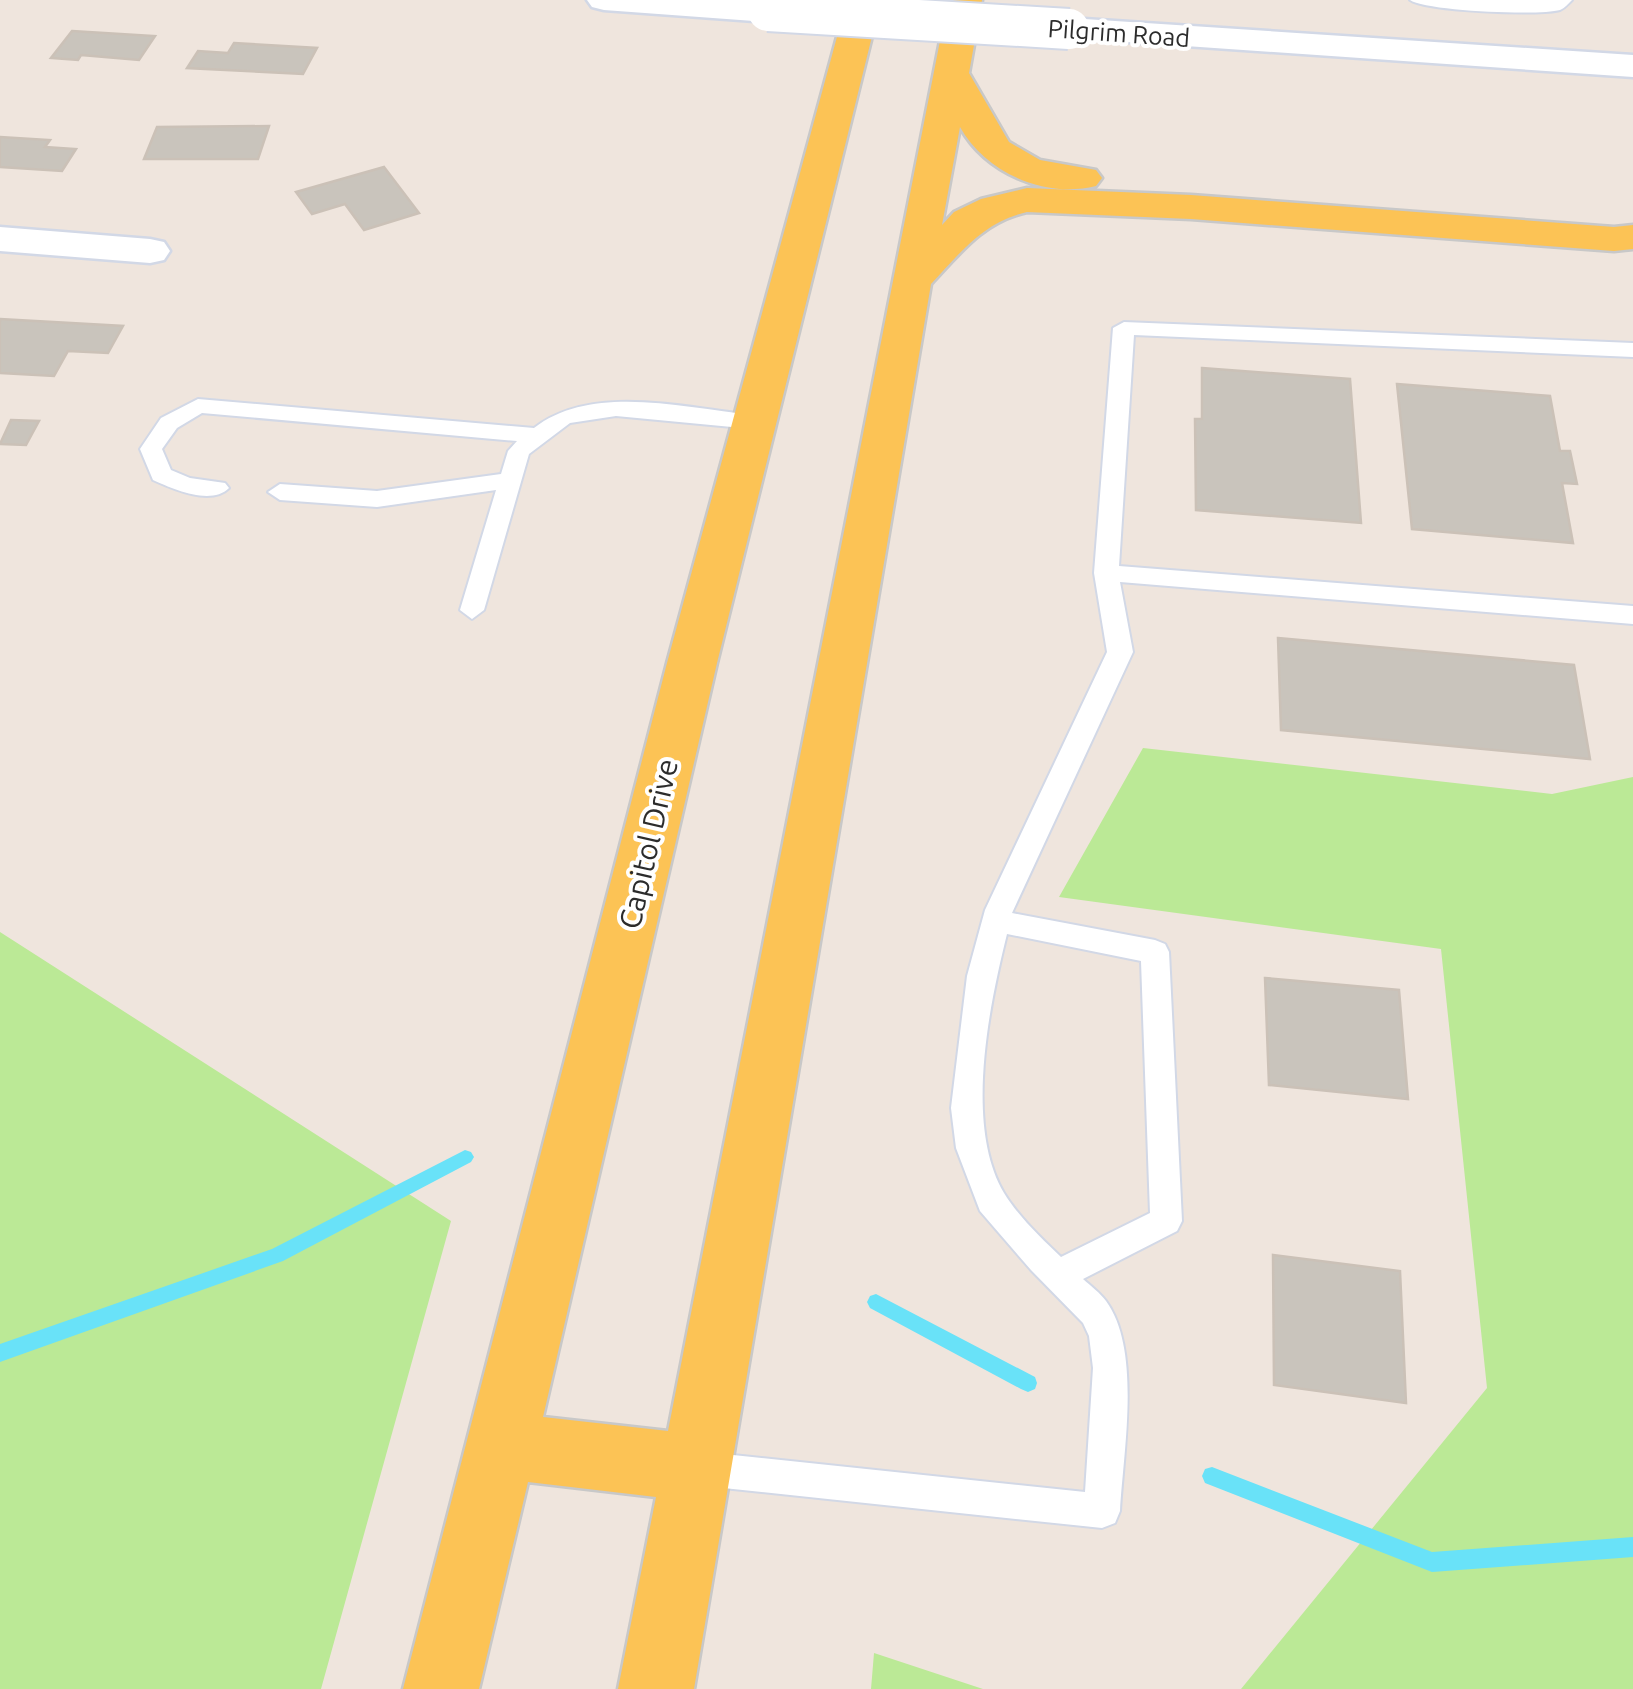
<svg xmlns="http://www.w3.org/2000/svg" width="1633" height="1689" font-family="Ubuntu,sans-serif">
<style>
.green{fill:#bbe996}
.lines{fill:none;stroke-linecap:round;stroke-linejoin:round}
.stream{fill:#69e2f8;fill-rule:evenodd}
.building{fill:#c9c4bc;stroke:#cbc1b7;stroke-width:2.5}
.lane-casing{stroke:#d2d8e6;stroke-width:4}
.street-casing{stroke:#d2d8e6;stroke-width:5}
.secondary-casing{stroke:#d2d8e6;stroke-width:5}
.primary-casing{stroke:#c8c8c8;stroke-width:5}
.lane{fill:#fff;fill-rule:evenodd}
.street{fill:#fff;fill-rule:evenodd}
.secondary{fill:#fff;fill-rule:evenodd}
.primary{fill:#fcc355;fill-rule:evenodd}
.secondary-bridge-casing{stroke:#d2d8e6;stroke-width:44;stroke-linecap:butt}
.secondary-bridge{stroke:#fff;stroke-width:40}
.labels{text-anchor:middle;stroke-width:8;stroke-linejoin:round;paint-order:stroke}
.far-street-label{font-size:25px;fill:#2c2c2c;stroke:#fff}
.street-label{font-size:30px;fill:#2c2c2c;stroke:#fff}
</style>
<rect width="100%" height="100%" fill="#efe5dd"/>
<path class="green" d="M1143,748L1552,794L1633,777V1689H1241L1487,1388L1441,949L1059,897Z
M0,932L451,1221L321,1689H0Z
M874,1653L983,1689H871Z"/>
<g class="lines">
<path class="stream" d="M465,1150L471,1152L474,1157L471,1162L283,1261L0,1362V1344L272,1249Z
M876,1294L1035,1377L1037,1383L1035,1389L1028,1392L1021,1389L870,1308L867,1302L870,1296Z
M1212,1467L1432,1552L1633,1537V1557L1432,1572L1205,1483L1202,1476L1205,1469Z"/>
</g>
<path class="building" d="M72,31L155,36L139,60L81,55L78,60L51,58Z
M234,43L317,48L303,74L187,68L198,51L228,53Z
M269,126L258,159H144L157,127Z
M0,137L50,140L45,147L76,149L62,171L0,167Z
M384,167L419,213L364,230L345,204L312,214L296,192Z
M0,319L123,326L108,353L68,351L54,376L0,373Z
M1202,368L1350,379L1361,523L1196,510L1195,419H1202Z
M1397,384L1550,396L1560,451H1570L1577,484L1562,483L1573,543L1412,529Z
M11,420L39,421L26,445L0,444Z
M1278,638L1574,665L1590,759L1281,730Z
M1265,978L1399,990L1408,1099L1269,1085Z
M1273,1255L1400,1271L1406,1403L1274,1385Z"/>
<g class="lines">
<defs>
<path id="lane" d="M1410,0H1572C1567,5 1566,7 1560,10C1539,16 1425,11 1410,0Z
M1124,322L1633,343V357L1134,335L1119,566L1633,606V624L1120,582L1133,652L1012,913L1155,940L1165,944L1169,952L1182,1221L1177,1231L1083,1279C1091,1286 1100,1293 1106,1301C1142,1350 1123,1453 1120,1511L1115,1523L1102,1528L695,1485L683,1480L678,1468L683,1456L695,1451L1085,1492L1093,1368L1089,1336L1083,1323L1031,1270L980,1211L956,1148L951,1108L967,976L985,910L1107,652L1094,573L1113,328ZM1007,934L1141,961L1150,1213L1061,1257C1042,1239 1018,1216 1004,1193C964,1126 989,1006 1007,934Z
M198,399L534,428C592,383 684,408 753,415L764,422L753,429L616,416L570,423L529,454L484,610L472,619L460,610L496,490L377,507L280,500L268,492L280,484L377,491L501,474L508,451L517,441L202,413L177,428L162,449L171,470L190,478L225,483L229,488C211,506 173,489 153,480L140,449L161,418Z"/>
<path id="street" d="M0,227L150,239L164,242L170,251L164,260L150,263L0,251Z"/>
<path id="secondary" d="M587,0H762L780,4L786,11L780,18L768,22L604,10L592,7Z
M1069,18L1633,55V77L1056,37L1051,29L1056,21Z"/>
<path id="primary" d="M847,0H881L717,663L543,1417L668,1431L948,0H982L969,73L1009,142L1040,160L1096,170L1102,178L1096,186C1044,199 985,172 960,127L942,225L954,212L981,199L1027,188L1191,195L1614,227L1633,225V249L1614,251L1191,219L1027,212C983,222 961,252 931,284L694,1689H618L656,1497L528,1482L479,1689H403L667,663Z"/>
</defs>
<use href="#lane" class="lane-casing"/>
<use href="#street" class="street-casing"/>
<use href="#secondary" class="secondary-casing"/>
<use href="#primary" class="primary-casing"/>
<use href="#lane" class="lane"/>
<use href="#street" class="street"/>
<use href="#secondary" class="secondary"/>
<use href="#primary" class="primary"/>
<defs>
<path id="secondary-bridge" d="M768,11L1069,29"/>
</defs>
<use href="#secondary-bridge" class="secondary-bridge-casing"/>
<use href="#secondary-bridge" class="secondary-bridge"/>
</g>
<g class="labels">
<g class="far-street-label">
<text transform="translate(1119 33) rotate(4)" y="9">Pilgrim Road</text>
</g>
<g class="street-label">
<text transform="translate(649 844) rotate(-77)" y="10">Capitol Drive</text>
</g>
</g>
</svg>
